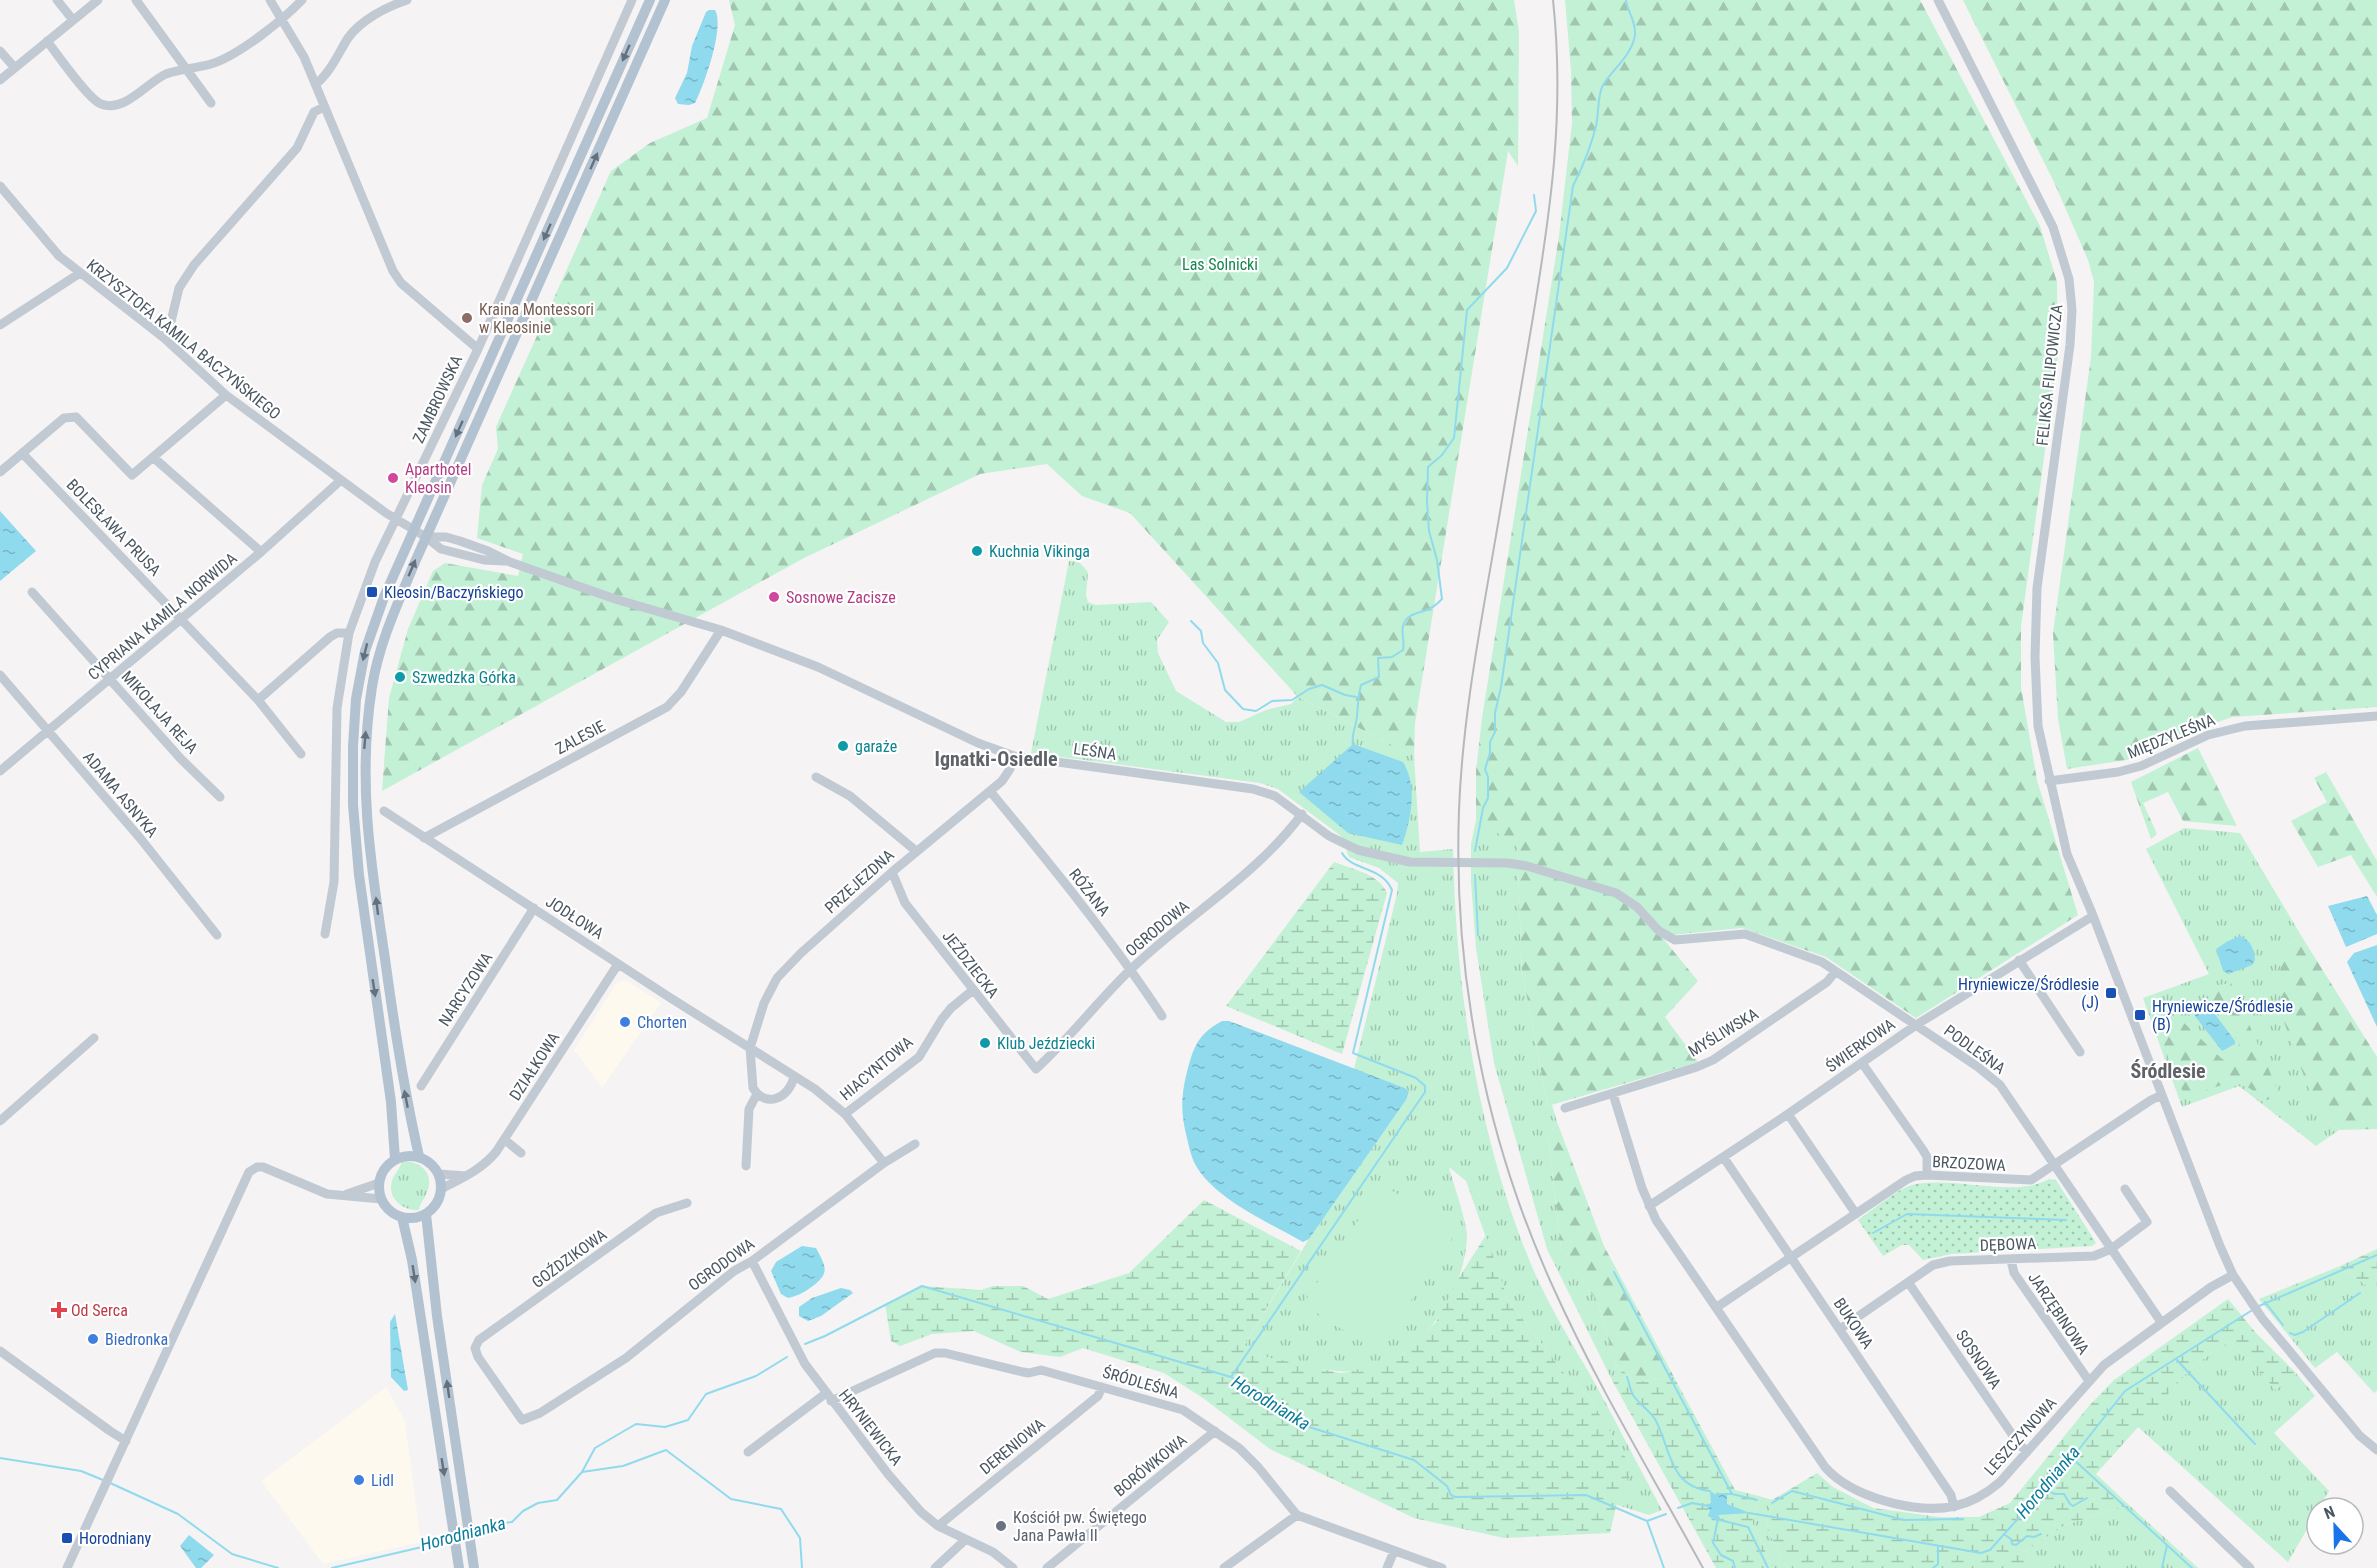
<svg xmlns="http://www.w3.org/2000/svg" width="2377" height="1568" font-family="'Roboto Condensed',sans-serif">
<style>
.commercial{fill:#fdf9ef}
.grass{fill:url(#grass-tufts)}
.forest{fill:url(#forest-firs)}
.wetland{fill:url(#wetland-marsh)}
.park{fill:url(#park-dots)}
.pitch{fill:#c3f1d5}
.water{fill:url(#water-ripples)}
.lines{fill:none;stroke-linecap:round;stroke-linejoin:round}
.stream{stroke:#90daee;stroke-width:2}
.minor{stroke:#c1cad2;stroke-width:9}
.major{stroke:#b3c2d1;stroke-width:10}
.rail{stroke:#b5b8bd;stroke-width:2}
.oneway{fill:#64717d}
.education-dot{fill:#8d6e63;stroke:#fff;stroke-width:2}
.hotel-dot{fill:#d1479c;stroke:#fff;stroke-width:2}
.culture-dot{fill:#0f9aa8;stroke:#fff;stroke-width:2}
.transit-dot{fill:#1a4fb4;stroke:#fff;stroke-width:2}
.shop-dot{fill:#3f7fe0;stroke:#fff;stroke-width:2}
.health-dot{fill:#e0444e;stroke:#fff;stroke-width:2}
.worship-dot{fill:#6b7280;stroke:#fff;stroke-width:2}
.labels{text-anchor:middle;stroke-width:4.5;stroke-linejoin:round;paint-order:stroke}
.park-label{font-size:16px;fill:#17864f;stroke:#fff}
.education-label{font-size:16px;fill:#785e54;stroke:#fff;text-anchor:start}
.street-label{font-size:16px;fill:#4a5661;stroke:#fff}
.hotel-label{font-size:16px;fill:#b23c85;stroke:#fff;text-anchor:start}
.culture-label{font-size:16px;fill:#0d838f;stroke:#fff;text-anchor:start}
.transit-label{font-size:16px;fill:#164399;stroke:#fff;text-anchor:start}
.shop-label{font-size:16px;fill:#366cbe;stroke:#fff;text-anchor:start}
.health-label{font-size:16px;fill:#be3a42;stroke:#fff;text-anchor:start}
.worship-label{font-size:16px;fill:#5b616d;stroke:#fff;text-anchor:start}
.water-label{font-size:18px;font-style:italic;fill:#0c7c9b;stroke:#fff}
.quarter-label{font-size:20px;font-weight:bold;fill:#5f6368;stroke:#fff}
</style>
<defs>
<pattern id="grass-tufts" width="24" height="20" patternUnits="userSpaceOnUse" patternTransform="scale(1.5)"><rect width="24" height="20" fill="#c3f1d5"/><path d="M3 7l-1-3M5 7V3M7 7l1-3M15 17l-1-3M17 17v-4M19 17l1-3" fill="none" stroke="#a0c6b0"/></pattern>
<pattern id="forest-firs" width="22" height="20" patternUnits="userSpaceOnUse" patternTransform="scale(1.5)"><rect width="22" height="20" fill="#c3f1d5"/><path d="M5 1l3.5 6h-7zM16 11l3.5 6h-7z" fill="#a0c6b0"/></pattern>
<pattern id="wetland-marsh" width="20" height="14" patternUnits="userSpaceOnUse" patternTransform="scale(1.5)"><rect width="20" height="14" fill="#c3f1d5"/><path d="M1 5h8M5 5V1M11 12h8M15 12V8" fill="none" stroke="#a0c6b0"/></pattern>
<pattern id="park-dots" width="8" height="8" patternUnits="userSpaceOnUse" patternTransform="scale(1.5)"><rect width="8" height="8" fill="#c3f1d5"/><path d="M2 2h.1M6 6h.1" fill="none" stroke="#a0c6b0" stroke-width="1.8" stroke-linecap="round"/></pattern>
<pattern id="water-ripples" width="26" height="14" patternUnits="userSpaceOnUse" patternTransform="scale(1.5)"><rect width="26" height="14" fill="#90daee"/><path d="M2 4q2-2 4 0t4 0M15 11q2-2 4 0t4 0" fill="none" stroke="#78b4c4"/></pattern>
</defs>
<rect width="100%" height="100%" fill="#f5f3f3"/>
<path class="commercial" d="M626,980L661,1003L602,1088L574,1050L617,982Z
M386,1387L405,1421L421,1542L323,1564L261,1481Z"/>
<path class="grass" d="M1069,561L1079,562L1088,572L1086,595L1088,602L1096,605L1151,602L1169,622L1157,640L1158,653L1176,691L1226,722H1239L1266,710L1291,704L1298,697L1414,756L1420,852L1453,849C1456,988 1476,1127 1528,1257C1545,1300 1569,1338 1592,1378C1616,1421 1638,1466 1662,1510L1649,1515L1586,1495L1629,1463L1589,1397L1567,1377L1508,1300L1466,1181L1449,1167C1453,1183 1468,1224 1467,1238C1464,1292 1425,1351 1373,1370C1353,1377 1280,1364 1260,1355C1255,1353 1249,1349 1244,1346L1309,1239L1406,1100L1409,1093L1405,1088L1354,1069L1397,894L1398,883L1379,868L1349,857L1341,836L1278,789L1260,783L1031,753Z
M1476,820L1517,844L1522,971L1548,1106L1552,1105L1557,1122L1548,1136L1561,1248L1598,1303L1616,1365L1613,1382L1547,1249L1494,1063L1476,948L1471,882V844Z
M2184,828L2240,833L2302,937L2283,946L2324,1119L2339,1130L2316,1146L2239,1086L2182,1107L2143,998L2209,974L2146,849Z
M402,1161C420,1161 435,1173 427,1192C425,1199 420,1202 419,1210C402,1211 385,1197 393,1178C396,1172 400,1169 402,1161Z
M2338,1267L2368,1286H2377V1390L2374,1393L2337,1352L2315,1368L2259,1299Z
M2230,1341L2276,1390L2296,1373L2315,1396L2274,1433L2329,1491L2319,1508H2317V1512L2288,1562L2137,1426L2193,1366Z
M1759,1496L1772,1500L1766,1527L1787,1568H1773L1752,1522Z
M2129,1505L2198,1568H2032L2025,1551L2065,1525Z"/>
<path class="forest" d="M729,0H1514L1519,32L1518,166L1508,151L1415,723L1414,756L1298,697L1130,513L1082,496L1047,464L980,474L804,558L382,791L389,698L408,629L433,571L445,563L518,576L523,554L477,538L482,485L498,449L496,427L611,171L650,143L707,118L735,25Z
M1565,0H1920L2040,226L2057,282L2058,355L2021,626V687L2037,780L2078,915L1916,1018L1826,957L1742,928L1661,936L1698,981L1665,1017L1698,1062L1548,1106L1522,971L1517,845L1476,820V771L1482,718L1559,236L1572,123L1571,71Z
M1963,0H2377V707L2232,717L2195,730L2133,759L2067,769L2058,719L2053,633L2091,357L2094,282L2088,260L2054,182Z
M2198,748L2237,826L2183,821L2168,792L2143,803L2157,834L2151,839L2131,782Z
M2326,772L2377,861V897L2351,855L2318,867L2291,821L2327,802L2314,778Z
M2302,937L2377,1057V1129L2339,1130L2324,1119L2314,1103L2283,1019L2279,981L2283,946Z
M2231,983L2280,1095L2267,1100L2237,1080L2185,1097L2148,1009L2163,1003L2222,1059L2240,1044L2209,999L2207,987Z
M1557,1122L1604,1246L1674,1377L1636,1382L1616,1365L1598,1303L1561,1248L1548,1136Z"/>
<path class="wetland" d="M1334,862C1352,869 1379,874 1387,893L1342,1054L1226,1006Z
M1204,1200L1301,1251L1244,1346L1262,1356L1340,1373L1372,1370L1403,1354L1436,1322L1460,1276L1486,1235L1508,1300L1567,1377L1589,1397L1629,1463L1630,1477L1621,1485L1610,1533L1504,1538L1414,1518L1270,1449L1203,1398L1164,1373L1083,1348L1060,1357L1021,1352L974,1331L932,1334L900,1346L891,1341L885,1304L922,1286L981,1290L993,1286H1023L1048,1299L1129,1273Z
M2377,1249V1286H2368L2338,1267Z
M2228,1299L2256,1333L2296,1373L2276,1390L2230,1341L2193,1366L2096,1474L2129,1505L2065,1525L2025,1551L2032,1568H1787L1766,1527L1772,1500L1817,1473L1833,1487L1873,1508L1939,1517H1979L2010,1503L2088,1407L2114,1380Z
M1616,1365L1636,1382L1674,1377L1735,1490L1759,1496L1752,1522L1773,1568H1716L1613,1382Z"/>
<path class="park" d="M2049,1179L2056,1180L2093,1238L2096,1243L2092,1246L1951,1254L1923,1260L1909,1245H1902L1883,1256L1858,1220C1870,1212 1899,1188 1912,1185C1953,1175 2016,1199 2049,1179Z"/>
<path class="pitch" d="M1382,1184L1456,1232L1377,1352L1303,1304Z"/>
<path class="water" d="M709,10H715C725,27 704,85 695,103L689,105L678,104L675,98L687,73L692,46L706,12Z
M0,511L36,551L0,581Z
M1353,744L1403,762C1418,786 1411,820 1402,845L1348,833L1299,792Z
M2367,896L2377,915V934L2346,947L2328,906Z
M2240,936C2251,940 2254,949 2255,960L2252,965L2228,974L2223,971L2216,949L2228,941Z
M2377,945V1027L2347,962L2354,953Z
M2205,1005L2209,1006L2235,1041V1044L2222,1051L2195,1016V1013Z
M1222,1021H1229L1405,1088L1409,1092L1406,1100L1309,1239L1303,1242C1270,1223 1219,1201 1198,1169C1191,1159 1189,1146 1186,1134C1181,1114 1181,1096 1186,1076C1193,1049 1196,1035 1222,1021Z
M802,1246L816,1248C827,1268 830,1274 810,1288C803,1293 797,1296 788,1298L781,1294L771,1271L776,1262Z
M841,1288L850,1290L853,1293L821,1316L808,1321L799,1316V1307L812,1298Z
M395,1314L408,1390L404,1391L391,1377L390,1322Z
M1710,1491L1715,1494L1722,1493L1727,1494V1504L1750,1513L1718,1515L1721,1521H1717L1708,1516L1710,1510L1705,1505L1711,1503Z
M189,1535L214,1555L201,1568H196L180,1546Z"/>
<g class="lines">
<path class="stream" d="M1191,621L1201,631L1203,643L1218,663L1225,690L1243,709L1256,711L1272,701L1292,700L1309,689L1322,685L1345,695L1356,697
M1353,746C1351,733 1356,728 1357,716C1358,705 1358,696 1361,685L1379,677L1378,658L1392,657L1403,650C1405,642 1401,634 1403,626C1407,612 1420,614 1431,608C1435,606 1439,602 1442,599L1437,560L1429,531L1427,501L1428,467L1442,455L1454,438L1467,310L1507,268L1536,211L1534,195
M1475,851L1483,808L1488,798V777L1485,769L1490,753V742L1495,732V713L1501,687L1573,186C1583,166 1591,147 1596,126C1599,114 1597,96 1603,85C1613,69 1632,55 1635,35C1636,19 1627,12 1626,0
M1475,875L1478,935
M1873,1233L1907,1214L2066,1220
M1614,1272L1732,1494
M2265,1302L2283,1325
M2259,1306L2377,1255
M2290,1333L2295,1335L2303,1332L2360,1293
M805,1344L825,1336L922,1286L1231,1377L1309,1427L1414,1460L1447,1486L1451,1495L1455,1497L1586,1495L1647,1521L1666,1514
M2176,1359L2255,1444
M1231,1377L1425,1092V1086L1416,1078L1353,1053L1392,890C1382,866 1352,871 1342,853
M1627,1377C1629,1382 1630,1390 1633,1395C1639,1404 1649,1410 1655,1419C1671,1448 1668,1486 1710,1491
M0,1458L81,1471L103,1480
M2072,1458L2192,1568
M582,1472L623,1466L666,1450L731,1499L781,1509L800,1538L802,1568
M108,1482L178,1514L232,1554L278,1568
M2046,1490L2055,1494H2064L2070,1504L2073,1506L2087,1498
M1725,1494H1732L1757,1500
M1772,1503L1792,1491L1904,1520L1963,1519
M1678,1508L1692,1503L1708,1506
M1749,1513L1981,1553L1990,1550L2072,1458L2125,1391L2254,1309
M1718,1519L1713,1543L1721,1555L1733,1561L1735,1568
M1720,1520L1748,1527L1768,1568
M1647,1521L1664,1568
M473,1531L483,1526L512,1522L523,1511L538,1503L557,1500L582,1472L595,1448L636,1424L665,1427L688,1420L706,1394L756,1376L787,1357
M2005,1535L2011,1539L2012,1544L2016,1545L2027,1536L2034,1537L2041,1534
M332,1568L452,1540
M1933,1568L1938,1564V1546
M2162,1568L2167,1545"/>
<path class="minor" d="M57,0L73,20
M136,0L211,103
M270,0L304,57L393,271L401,283L478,349
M1938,0L2053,227L2069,279L2072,310L2070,345L2037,588L2035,657L2038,726L2067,854L2092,913L2220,1246L2233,1275L2262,1318L2360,1436L2377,1450
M47,41C58,55 88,99 101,104C125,113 146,83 166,74C180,69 197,68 211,64C238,56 283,20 302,0
M0,51L15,68
M0,80L98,0
M316,84C330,73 338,54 348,38C361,20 386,7 407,0
M0,186L59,256L164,338L226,395L386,513L426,537L441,549L484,560L505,561
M0,325L80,273
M164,338L168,334L179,288L194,265L297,148L314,112L324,107
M22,453L258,700L301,754
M154,458L261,552
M0,472L64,418L76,417L132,475L226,395
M426,537H446L460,541L488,551L510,562L615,599L721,630L818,667L978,743L1014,756L1253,789L1275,796L1329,836L1358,850L1410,862L1508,863L1527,866L1616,893L1637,907L1659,931L1675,940L1745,934L1822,962L1978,1067L2000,1085L2161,1322
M32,592L181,759L220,797
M0,675L140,838L217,935
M258,700L330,637L337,633H349
M0,771L261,552L341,480
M816,777L850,796L916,851
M2049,781L2118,772L2141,766L2208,735L2245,726L2377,716
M990,791C1050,864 1110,937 1162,1016
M384,811L669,997L815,1089L845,1114L884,1163L752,1261L734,1271L626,1358L540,1413L522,1420L478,1357L475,1348L479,1340L656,1213L687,1203
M424,838L667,707L681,692L721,630
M892,872L905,903L1036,1069C1070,1038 1097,1002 1130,970C1186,916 1255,877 1302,814
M325,934L334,882L337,708L349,633L375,562L478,349L632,0
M2019,960L2080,1052
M1862,1063L1923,1150L1927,1157V1175
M794,1077C789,1098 766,1109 753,1088L750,1048L764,1003L777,978L801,953L892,872L1002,781L1010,769L1014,756
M421,1086L534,908
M1613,1094L1642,1188L1656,1220L1825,1467C1851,1497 1917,1515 1955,1506C1973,1502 1986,1494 2000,1482L2104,1365L2211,1287L2233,1275
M1565,1108L1697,1067L1713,1060L1827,982L1835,972
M845,1114L919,1057L942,1019L951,1008L973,990
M1788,1114L1856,1214
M0,1121L94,1038
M505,1140L521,1153
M1724,1158L1951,1495L1954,1507
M884,1163L915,1144
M746,1166L749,1109L757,1094
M439,1174L466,1176
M441,1189C462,1178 481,1170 496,1152L618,964
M347,1194L379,1183
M1649,1206L1788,1114L1916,1025L2093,916
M2011,1260L2014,1273L2089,1381
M752,1261L805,1364L888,1474L921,1512L938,1526L993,1552L1013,1568
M1908,1282L2018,1443L2027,1452
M1717,1307L1906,1180L1915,1176L1927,1175L2031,1180L2151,1100L2162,1095
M1840,1329L1933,1265L1950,1261L2094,1256L2111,1249L2147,1222L2125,1189
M0,1351L110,1431L126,1441
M831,1401L935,1353H945L1023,1372L1029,1373L1041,1370L1183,1410L1239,1448L1258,1467L1297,1515L1442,1568
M748,1452L825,1394
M2170,1491L2250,1568
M938,1526L1098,1396L1102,1387
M67,1568L249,1172L257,1167H263L327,1194L381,1199
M935,1568L965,1540
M1047,1568L1215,1431
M1224,1568L1297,1515
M1387,1568L1394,1551"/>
<path class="major" d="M379 1187a31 31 0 1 1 62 0a31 31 0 1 1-62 0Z
M419,1156C404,1091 394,1025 385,959C371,866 357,781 372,687C379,643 398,603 415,562L665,0
M395,1159L391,1102L359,875L353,805V746L356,699L365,651L384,597L650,0
M426,1214L437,1316L474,1568
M402,1217L412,1260L459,1568"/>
<path class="rail" d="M1553,0C1565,111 1551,208 1533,317C1523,376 1513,435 1503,494C1486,599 1463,704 1459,810C1453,973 1485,1138 1553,1287C1596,1383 1652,1475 1703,1568"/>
</g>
<defs><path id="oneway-solid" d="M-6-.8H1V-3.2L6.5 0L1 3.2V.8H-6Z" transform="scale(1.5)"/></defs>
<g class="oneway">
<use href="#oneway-solid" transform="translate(626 53) rotate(114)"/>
<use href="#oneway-solid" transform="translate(594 161) rotate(-66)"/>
<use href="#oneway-solid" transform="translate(547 232) rotate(114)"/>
<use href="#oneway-solid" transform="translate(459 429) rotate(114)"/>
<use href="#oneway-solid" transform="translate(412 568) rotate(-67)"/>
<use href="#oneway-solid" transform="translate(365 652) rotate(104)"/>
<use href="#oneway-solid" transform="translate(365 740) rotate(-85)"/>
<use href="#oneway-solid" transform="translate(377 906) rotate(-97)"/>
<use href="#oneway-solid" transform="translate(374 988) rotate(81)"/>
<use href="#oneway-solid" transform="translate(406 1099) rotate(-101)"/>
<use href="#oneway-solid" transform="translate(414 1274) rotate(81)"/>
<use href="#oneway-solid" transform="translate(448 1389) rotate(-98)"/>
<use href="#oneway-solid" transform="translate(443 1467) rotate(81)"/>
</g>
<circle class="education-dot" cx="467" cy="318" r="6"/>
<g class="hotel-dot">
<circle cx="393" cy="478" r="6"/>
<circle cx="774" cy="597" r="6"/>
</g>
<g class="culture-dot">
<circle cx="977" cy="551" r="6"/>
<circle cx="400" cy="677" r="6"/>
<circle cx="843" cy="746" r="6"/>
<circle cx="985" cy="1043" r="6"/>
</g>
<g class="transit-dot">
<rect x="366" y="586" width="12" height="12" rx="3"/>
<rect x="2105" y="987" width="12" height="12" rx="3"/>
<rect x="2134" y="1009" width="12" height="12" rx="3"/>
<rect x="61" y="1532" width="12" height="12" rx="3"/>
</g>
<g class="shop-dot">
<circle cx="625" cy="1022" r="6"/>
<circle cx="93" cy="1339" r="6"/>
<circle cx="359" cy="1480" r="6"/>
</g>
<path class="health-dot" d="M56 1301h6v6h6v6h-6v6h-6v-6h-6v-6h6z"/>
<circle class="worship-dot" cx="1001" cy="1526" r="6"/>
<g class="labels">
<g class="park-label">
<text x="1220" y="270">Las Solnicki</text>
</g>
<g class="education-label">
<text x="479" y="315">Kraina Montessori<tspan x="479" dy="18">w Kleosinie</tspan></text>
</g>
<g class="street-label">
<text transform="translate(184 339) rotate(39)" y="6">KRZYSZTOFA KAMILA BACZYŃSKIEGO</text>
<text transform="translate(2049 375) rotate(-84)" y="6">FELIKSA FILIPOWICZA</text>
<text transform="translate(437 399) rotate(-65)" y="6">ZAMBROWSKA</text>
<text transform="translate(114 527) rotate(46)" y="6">BOLESŁAWA PRUSA</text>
<text transform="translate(162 616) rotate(-40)" y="6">CYPRIANA KAMILA NORWIDA</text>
<text transform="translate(160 712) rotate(48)" y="6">MIKOŁAJA REJA</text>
<text transform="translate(2171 736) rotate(-22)" y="6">MIĘDZYLEŚNA</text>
<text transform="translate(580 737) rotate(-28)" y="6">ZALESIE</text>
<text transform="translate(1095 751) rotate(8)" y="6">LEŚNA</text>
<text transform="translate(121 794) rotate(50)" y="6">ADAMA ASNYKA</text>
<text transform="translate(859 881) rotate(-42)" y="6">PRZEJEZDNA</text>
<text transform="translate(1090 892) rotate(52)" y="6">RÓŻANA</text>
<text transform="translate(575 917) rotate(33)" y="6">JODŁOWA</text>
<text transform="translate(1157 928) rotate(-40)" y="6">OGRODOWA</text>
<text transform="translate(971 964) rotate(52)" y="6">JEŹDZIECKA</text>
<text transform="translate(465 989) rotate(-57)" y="6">NARCYZOWA</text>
<text transform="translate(1723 1032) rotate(-31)" y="6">MYŚLIWSKA</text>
<text transform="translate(1860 1045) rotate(-35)" y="6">ŚWIERKOWA</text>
<text transform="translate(1975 1049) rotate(36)" y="6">PODLEŚNA</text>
<text transform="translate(534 1066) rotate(-57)" y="6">DZIAŁKOWA</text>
<text transform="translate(876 1068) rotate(-40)" y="6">HIACYNTOWA</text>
<text transform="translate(1969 1163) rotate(3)" y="6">BRZOZOWA</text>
<text transform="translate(2008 1244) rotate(-2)" y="6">DĘBOWA</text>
<text transform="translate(569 1258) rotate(-36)" y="6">GOŹDZIKOWA</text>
<text transform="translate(721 1264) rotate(-36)" y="6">OGRODOWA</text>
<text transform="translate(2059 1313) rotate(56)" y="6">JARZĘBINOWA</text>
<text transform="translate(1854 1323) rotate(56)" y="6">BUKOWA</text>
<text transform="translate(1979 1359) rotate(56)" y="6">SOSNOWA</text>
<text transform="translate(1141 1382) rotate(16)" y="6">ŚRÓDLEŚNA</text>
<text transform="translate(871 1427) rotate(52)" y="6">HRYNIEWICKA</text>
<text transform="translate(2020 1436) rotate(-48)" y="6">LESZCZYNOWA</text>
<text transform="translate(1012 1446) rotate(-39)" y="6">DERENIOWA</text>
<text transform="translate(1150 1465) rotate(-39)" y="6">BORÓWKOWA</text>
</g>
<g class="hotel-label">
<text x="405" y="475">Aparthotel<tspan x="405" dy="18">Kleosin</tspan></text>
<text x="786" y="603">Sosnowe Zacisze</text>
</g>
<g class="culture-label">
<text x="989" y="557">Kuchnia Vikinga</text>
<text x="412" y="683">Szwedzka Górka</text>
<text x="855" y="752">garaże</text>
<text x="997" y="1049">Klub Jeździecki</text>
</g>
<g class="transit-label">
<text x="384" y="598">Kleosin/Baczyńskiego</text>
<text x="2099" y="990" text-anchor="end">Hryniewicze/Śródlesie<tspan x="2099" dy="18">(J)</tspan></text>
<text x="2152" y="1012">Hryniewicze/Śródlesie<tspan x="2152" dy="18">(B)</tspan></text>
<text x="79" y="1544">Horodniany</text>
</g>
<g class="shop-label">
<text x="637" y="1028">Chorten</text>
<text x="105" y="1345">Biedronka</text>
<text x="371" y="1486">Lidl</text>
</g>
<g class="health-label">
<text x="71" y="1316">Od Serca</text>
</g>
<g class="worship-label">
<text x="1013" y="1523">Kościół pw. Świętego<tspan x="1013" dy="18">Jana Pawła II</tspan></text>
</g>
<g class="water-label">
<text transform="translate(1271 1403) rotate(31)" y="6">Horodnianka</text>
<text transform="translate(2048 1482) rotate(-50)" y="6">Horodnianka</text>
<text transform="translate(463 1534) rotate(-15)" y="6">Horodnianka</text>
</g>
<g class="quarter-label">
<text x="996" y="766">Ignatki-Osiedle</text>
<text x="2168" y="1078">Śródlesie</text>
</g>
</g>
<g transform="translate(2335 1526) rotate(338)"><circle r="28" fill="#ffffff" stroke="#b7bbc0" stroke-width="1.5"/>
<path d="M0-4.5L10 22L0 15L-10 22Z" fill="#1a73e8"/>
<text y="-9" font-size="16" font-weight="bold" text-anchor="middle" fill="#4a5661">N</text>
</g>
</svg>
